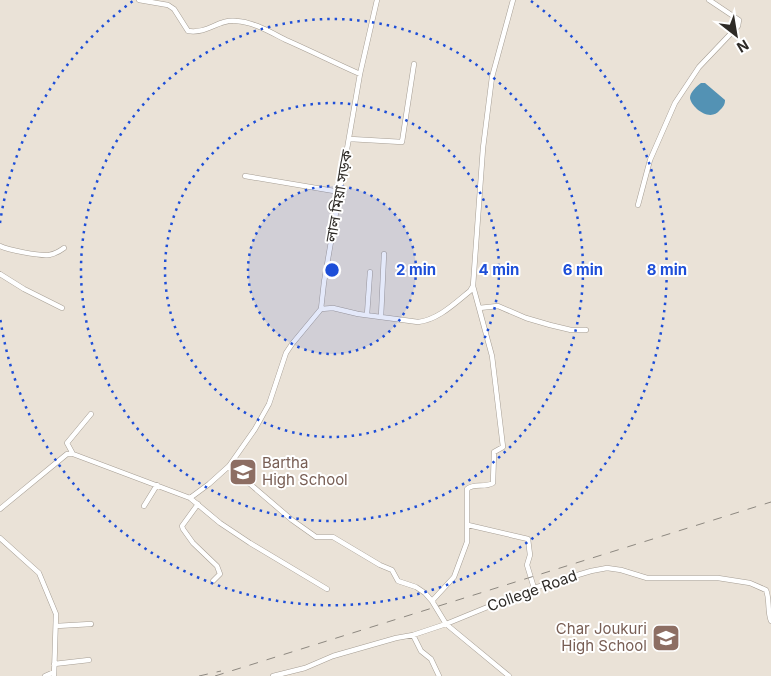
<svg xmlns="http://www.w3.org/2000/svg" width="771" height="676" font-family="Inter,'Noto Sans Bengali',sans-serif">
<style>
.water{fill:#5392b4}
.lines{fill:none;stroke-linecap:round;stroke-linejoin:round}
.minor-casing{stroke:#a69e94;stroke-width:5.5}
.minor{stroke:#fff;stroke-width:4.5}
.rail{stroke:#8d8880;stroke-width:1;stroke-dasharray:9 9;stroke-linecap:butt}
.ring{fill:none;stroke:#1d4ed8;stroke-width:2.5;stroke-dasharray:2.5 5}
.labels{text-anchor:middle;stroke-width:4;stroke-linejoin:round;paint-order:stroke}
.street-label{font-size:15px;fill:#2e2b27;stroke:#fff}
.education-label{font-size:15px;fill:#785e54;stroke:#fff;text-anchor:start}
.centre{fill:#1d4ed8;stroke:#fff;stroke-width:2.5}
.ring-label{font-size:15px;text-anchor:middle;font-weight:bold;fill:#1d4ed8;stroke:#fff;stroke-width:4;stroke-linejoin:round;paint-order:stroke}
</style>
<rect width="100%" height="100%" fill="#eae2d7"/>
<path class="water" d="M701,83H705L725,100C725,105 723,107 720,110C710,123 691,107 690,98C690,92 697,86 701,83Z"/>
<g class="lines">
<defs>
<path id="minor" d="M139,0L168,5L174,9L188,31C208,34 218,19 236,21C254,22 270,32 286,40C311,51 335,63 360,74
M350,139L402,142L414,64
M245,176L340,192
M638,205L650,160L675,103L699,67L738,26L739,20L709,0
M0,246C8,250 39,256 49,255C54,254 60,251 64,248
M0,274L24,289L62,308
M479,308L498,306L526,318L550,325L571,330H586
M321,309L333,308L358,314L418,322C438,320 455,303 470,291L473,286L483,148L492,77L513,0
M367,315L370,272
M381,317L384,254
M73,454L67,443L91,414
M229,466L292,520L316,537H333L380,565L392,570L398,581L416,587L425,593L432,601L446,624L509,676
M190,498L209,484L229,466L255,429L269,404L286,353L292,344L321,309L324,282L360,74L377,0
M198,504L182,526L183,529L193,543L217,566L220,574L213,581
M144,506L157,485
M0,509L67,454H73L190,498L220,523L250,543L327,589
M468,525L528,539L530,555L527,565L534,588
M0,538L39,573L56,614L54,676
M432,601L454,577L467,542V489C474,483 485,488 493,483L494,452L503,447L492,356L473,286
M56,626L91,624
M413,635L421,651L431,659L439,676
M54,664L89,660
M45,676L54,672
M273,676L305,668L333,656L396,638L413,635L446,624L534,588L591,571L607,568L621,570L647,578H718L750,583L766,590C770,599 767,611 771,621"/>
</defs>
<use href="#minor" class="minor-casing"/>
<use href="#minor" class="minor"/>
<path class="rail" d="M199,676L221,671
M215,676L771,502"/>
</g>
<circle cx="332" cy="270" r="84" fill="#1d4ed8" fill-opacity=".12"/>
<g class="ring">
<circle cx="332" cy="270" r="84"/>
<circle cx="332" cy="270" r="167"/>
<circle cx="332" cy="270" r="251"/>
<path d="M0 223A335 335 0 0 1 133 1M531 1A335 335 0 1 1 0 317"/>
</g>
<defs>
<symbol id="school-square" viewBox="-11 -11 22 22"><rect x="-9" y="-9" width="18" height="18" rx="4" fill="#8d6e63" stroke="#fff"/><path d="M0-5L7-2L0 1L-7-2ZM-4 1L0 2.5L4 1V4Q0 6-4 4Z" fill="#fff"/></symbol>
</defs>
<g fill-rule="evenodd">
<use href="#school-square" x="227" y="456" width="32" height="32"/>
<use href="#school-square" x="650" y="622" width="32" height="32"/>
</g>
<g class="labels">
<g class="street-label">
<text transform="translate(339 196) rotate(-80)" y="5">লাল মিয়া সড়ক</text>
<text transform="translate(532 591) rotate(-20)" y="5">College Road</text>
</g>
<g class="education-label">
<text x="262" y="468">Bartha<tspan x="262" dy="17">High School</tspan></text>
<text x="647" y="634" text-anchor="end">Char Joukuri<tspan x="647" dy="17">High School</tspan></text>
</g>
</g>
<circle cx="332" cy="270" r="8" class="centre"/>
<g class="ring-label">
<text x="416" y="275">2 min</text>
<text x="499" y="275">4 min</text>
<text x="583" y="275">6 min</text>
<text x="667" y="275">8 min</text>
</g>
<g transform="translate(736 35) rotate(149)" stroke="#ffffff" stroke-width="4" paint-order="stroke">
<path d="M0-4L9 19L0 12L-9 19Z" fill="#2e2b27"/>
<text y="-8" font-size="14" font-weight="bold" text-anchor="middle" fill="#2e2b27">N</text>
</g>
</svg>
